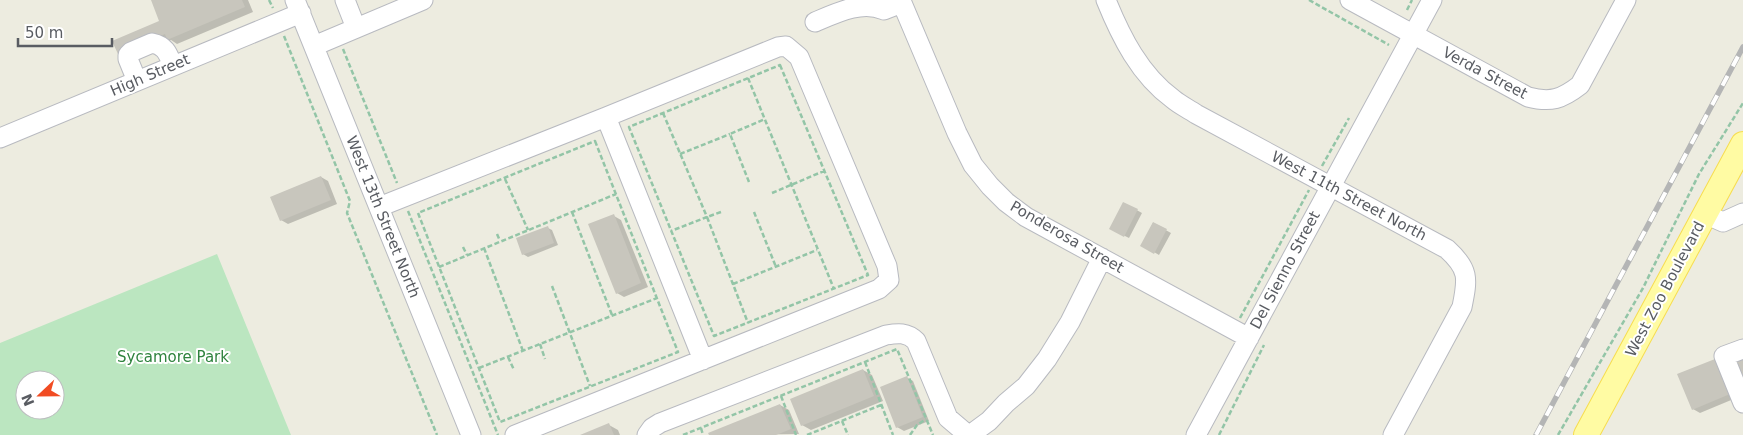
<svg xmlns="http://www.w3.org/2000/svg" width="1743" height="435" font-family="'DejaVu Sans',sans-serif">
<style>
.green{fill:#bbe6c0;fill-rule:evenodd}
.shadow{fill:#0003}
.building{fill:#c8c6bd}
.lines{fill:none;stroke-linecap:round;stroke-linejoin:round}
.minor-casing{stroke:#b8bac0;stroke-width:21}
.major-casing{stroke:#f7dd4f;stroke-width:26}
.path{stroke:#93c5a7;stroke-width:2.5;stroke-dasharray:5 2.5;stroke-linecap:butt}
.minor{stroke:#fff;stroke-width:19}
.major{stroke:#fffba3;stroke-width:24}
.rail-casing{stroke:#b4b5b5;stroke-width:5.5}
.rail{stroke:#fff;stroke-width:4;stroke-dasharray:11;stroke-linecap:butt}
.labels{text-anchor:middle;stroke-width:4;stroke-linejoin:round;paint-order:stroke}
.street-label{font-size:15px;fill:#595c62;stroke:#fff}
.park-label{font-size:15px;fill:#2f833e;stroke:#fff}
</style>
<rect width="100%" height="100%" fill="#edece0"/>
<path class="green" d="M217,254L291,435H0V343ZM25,380H55V410H25Z"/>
<path class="shadow" d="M152,0H248L253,12L177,44L171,40L128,58L161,21Z
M321,177L328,181L337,204L288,224L281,220Z
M1124,203L1142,213L1129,238L1111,229Z
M614,216L621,220L648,287L624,297L617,293Z
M1153,223L1171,233L1159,255L1142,245Z
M548,228L552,230L558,245L528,257L523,254Z
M1715,360L1722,364L1736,398L1700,413L1693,409Z
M863,370L872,375L883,401L811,430L802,425Z
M906,377L913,381L929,421L904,431L897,427Z
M780,405L789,410L799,434L710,435Z
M609,425L618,430L620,435H583Z"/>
<path class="building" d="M151,0H242L245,7L167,40L165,34L118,54L112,41L159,21Z
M321,176L331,200L280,221L270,197Z
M1123,202L1138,209L1124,237L1109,229Z
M614,214L641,283L616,294L588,224Z
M1153,222L1167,229L1154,254L1140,246Z
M548,226L554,243L522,255L516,238Z
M1743,358V391L1731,362Z
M1715,359L1730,394L1692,410L1677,374Z
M863,369L874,396L801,426L790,399Z
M907,376L923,417L896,428L880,387Z
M780,404L791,429L776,435H709L708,433Z
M609,423L614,435H580Z"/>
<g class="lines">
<defs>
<path id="minor" d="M295,0L471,435
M345,0L356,28
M1106,0C1121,37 1140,75 1173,99C1180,105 1189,109 1196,114L1447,249C1469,269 1468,278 1462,307L1393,435
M1350,0L1528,97C1551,103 1562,99 1580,85L1626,0
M815,22C836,13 862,0 884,10L902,3L957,133L973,165L990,186L1006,202L1026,217L1249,338
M314,46L423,0
M137,81L128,59V55L131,52L152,43C166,46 168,54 173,66
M606,117L703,360
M0,138L301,13
M379,207L606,117L778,47L786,46L799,57L887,266L889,280L879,289L515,435
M1705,214L1723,222L1743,213
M1743,349L1724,356L1743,403
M647,435L652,428L660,423L886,335C898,333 907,332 916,341L948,418L968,435
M970,435L989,421L1006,403L1026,386L1047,359L1070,322L1102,258
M1196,435L1432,0"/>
<path id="major" d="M1586,435L1743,144"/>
</defs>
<use href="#minor" class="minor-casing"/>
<use href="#major" class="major-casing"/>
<path class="path" d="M269,0L273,8
M1309,0L1389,45
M1407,10L1412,0
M284,36L350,201L347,213L437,435
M343,49L397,183
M780,65L868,275L714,336L629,127Z
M748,78L834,289
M663,113L707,217L671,231
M595,141L678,352L500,422L418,213Z
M680,154L730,134
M1322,166L1349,118
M505,179L528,230
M749,182L730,134L765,119
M772,193L824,171
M408,211L498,435
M572,212L612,315
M721,212L707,217L748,323
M754,212L776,267
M497,234L500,241
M463,247L467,255
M484,248L523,351
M439,267L616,194
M733,284L817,250
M552,286L590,386
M1240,318L1309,190
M540,344L545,359
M508,357L514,370
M865,362L893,435
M479,368L657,298
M781,396L796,435
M842,421L848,435
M701,428L703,435
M683,435L897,349L933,435
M807,435L881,405
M910,435L917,425L926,419
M1219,435L1264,345
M1558,435L1643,288L1699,174L1743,103"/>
<use href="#minor" class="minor"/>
<use href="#major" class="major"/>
<defs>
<path id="rail" d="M1536,435L1743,47"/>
</defs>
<use href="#rail" class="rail-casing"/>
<use href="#rail" class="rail"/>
</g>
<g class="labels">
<g class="street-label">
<text transform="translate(1485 73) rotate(28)" y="5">Verda Street</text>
<text transform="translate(150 75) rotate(-23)" y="5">High Street</text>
<text transform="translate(1349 196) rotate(28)" y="5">West 11th Street North</text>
<text transform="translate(383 217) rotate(68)" y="5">West 13th Street North</text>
<text transform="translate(1067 237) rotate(30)" y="5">Ponderosa Street</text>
<text transform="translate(1285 270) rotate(-62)" y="5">Del Sienno Street</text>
<text transform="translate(1665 289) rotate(-62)" y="5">West Zoo Boulevard</text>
</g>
<g class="park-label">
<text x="173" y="362">Sycamore Park</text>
</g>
</g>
<g transform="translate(40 395) rotate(248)"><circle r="24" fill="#ffffff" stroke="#bdbec0"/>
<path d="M0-4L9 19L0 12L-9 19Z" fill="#f14c23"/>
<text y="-8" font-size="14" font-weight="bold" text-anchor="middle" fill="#595c62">N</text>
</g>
<path d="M18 38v8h94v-8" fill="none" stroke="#595c62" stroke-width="2.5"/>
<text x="25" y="38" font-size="15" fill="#595c62" stroke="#ffffff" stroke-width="4" paint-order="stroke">50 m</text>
</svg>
